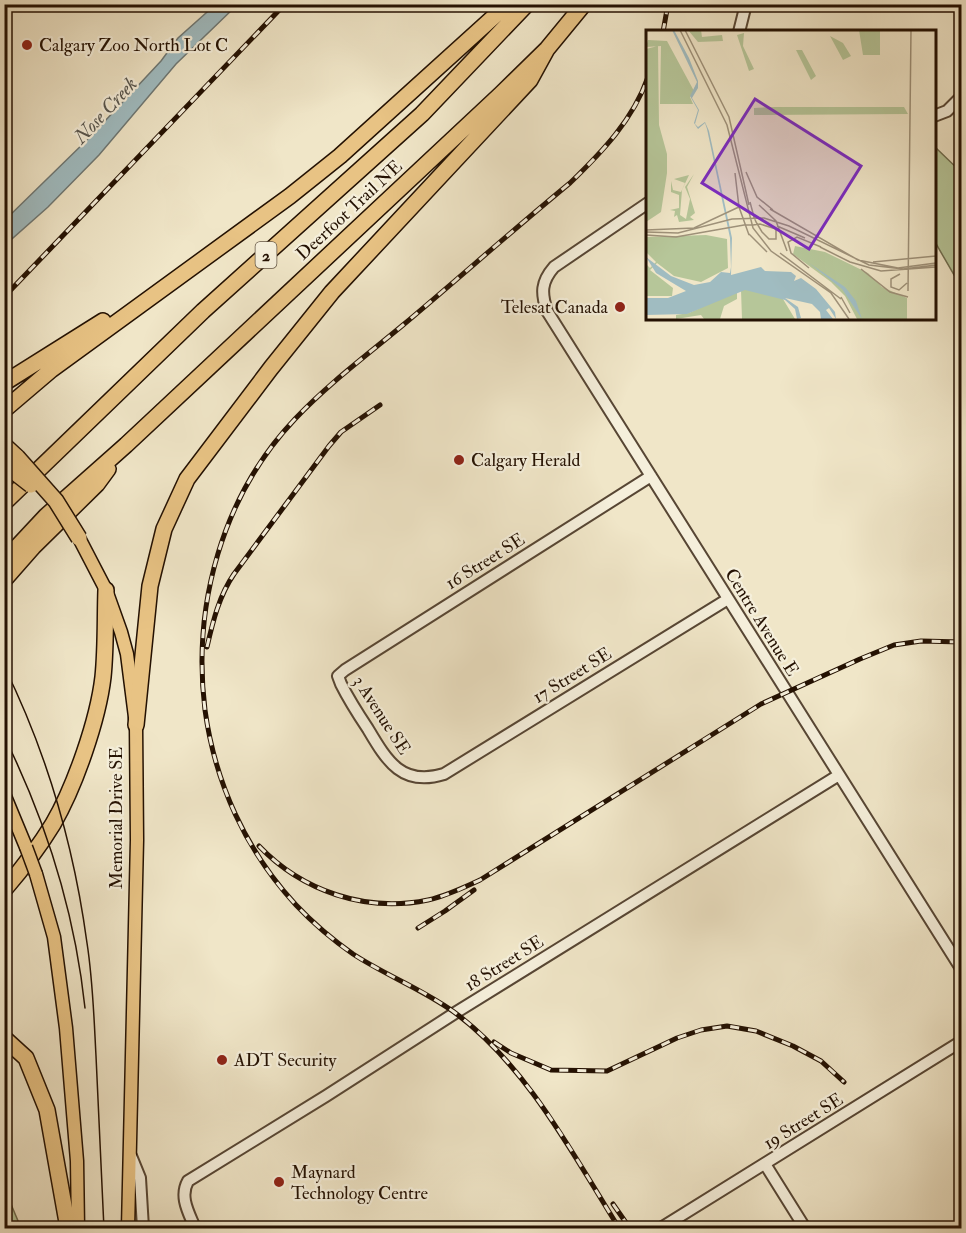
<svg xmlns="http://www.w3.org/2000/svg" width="966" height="1233" font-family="'IM FELL Double Pica',serif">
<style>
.green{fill:#b6c699;stroke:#6d6c4e;stroke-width:1.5}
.water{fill:#a0bcc1;stroke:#6e7875;stroke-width:1.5}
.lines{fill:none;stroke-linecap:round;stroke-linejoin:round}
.minor-casing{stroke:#574634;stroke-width:14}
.major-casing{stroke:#241102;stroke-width:15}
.highway-casing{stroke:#241102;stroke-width:18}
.minor{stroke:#f5efdb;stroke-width:10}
.major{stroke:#e8c384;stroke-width:12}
.highway{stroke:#e8c384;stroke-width:15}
.tram{stroke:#241102;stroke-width:1.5}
.rail-casing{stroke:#241102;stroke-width:5}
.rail{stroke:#f5efdb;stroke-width:3;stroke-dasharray:9;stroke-linecap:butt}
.major-bridge-casing{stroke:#241102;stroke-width:15;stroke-linecap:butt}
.highway-bridge-casing{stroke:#241102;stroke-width:18;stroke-linecap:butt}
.major-bridge{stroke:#e8c384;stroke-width:12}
.highway-bridge{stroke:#e8c384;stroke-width:15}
.poi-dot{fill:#8f2418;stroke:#f5efdb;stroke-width:2}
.labels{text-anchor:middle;stroke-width:4.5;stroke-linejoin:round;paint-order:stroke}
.shield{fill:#f5efdb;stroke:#635443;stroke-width:1.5}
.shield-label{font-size:16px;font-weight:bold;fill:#241102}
.poi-label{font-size:18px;fill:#241102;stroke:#f5efdb;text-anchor:start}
.street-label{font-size:18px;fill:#241102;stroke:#f5efdb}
.water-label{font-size:20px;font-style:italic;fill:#56554e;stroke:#f5efdb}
.inset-road{fill:none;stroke:#9e9179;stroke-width:1.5}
.view{fill:#7b2cbf;fill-opacity:0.15;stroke:#7b2cbf;stroke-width:3}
.inset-edge{fill:none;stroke:#241102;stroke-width:3}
</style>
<rect width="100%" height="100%" fill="#f0e6c8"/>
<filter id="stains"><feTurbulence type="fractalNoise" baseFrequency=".00333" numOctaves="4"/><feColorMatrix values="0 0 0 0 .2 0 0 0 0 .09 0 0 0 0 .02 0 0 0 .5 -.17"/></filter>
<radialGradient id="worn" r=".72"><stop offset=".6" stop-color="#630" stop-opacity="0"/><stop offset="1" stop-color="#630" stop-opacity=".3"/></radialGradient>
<path class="green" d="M935,147L961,172V287L935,242Z
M4,1190H5L21,1228H5Z"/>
<path class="water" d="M215,5H237L176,64L99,155L48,207L5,245V220L90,137L161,61L178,38Z"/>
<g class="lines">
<defs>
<path id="minor" d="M739,32L746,4
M934,116L947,111L962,96
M648,203L554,267C541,282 541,293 547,311L962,970
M651,476L345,670L338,676L341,684C349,700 358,714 368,729C387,761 402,787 444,774L728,599
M131,1156L140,1178L143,1228
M765,1164L805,1228
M195,1228C189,1213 179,1197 188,1181L326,1096L455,1013L839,775
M661,1228L962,1041"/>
<path id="major" d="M79,538L106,590L121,632L127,654L136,725L137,840L128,1228
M4,794L26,847
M36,874L54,937L66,1028L77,1161L78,1228"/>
<path id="highway" d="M4,383L103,321
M4,410L51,370L290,196L340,156L508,4
M4,445L17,457
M4,503L203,311L422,114L527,4
M4,561L46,516L126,445L501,94L547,49L584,4
M4,580L33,547L97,484L108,469
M136,725L150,586L164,529L187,479L271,368L332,292L530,80L547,49
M4,890C22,869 39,847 53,824C75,786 98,720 103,677C106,648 105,619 106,590
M4,1038L26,1058L47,1110L68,1228"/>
</defs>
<use href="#minor" class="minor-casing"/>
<use href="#major" class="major-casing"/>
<use href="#highway" class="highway-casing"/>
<use href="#minor" class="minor"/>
<use href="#major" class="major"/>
<use href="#highway" class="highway"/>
<path class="tram" d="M4,666C47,753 74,847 87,943C93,981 94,1019 96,1056C99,1114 101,1171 104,1228
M4,736C46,821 75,914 85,1008"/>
<defs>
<path id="rail" d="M663,32L668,4
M4,297L285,4
M207,647C213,621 219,596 234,574L329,446L341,432L380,405
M259,846C302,891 366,913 428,900C446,896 463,888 480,880L761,704L860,659L894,645L921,641L962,642
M418,928L445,911L474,890
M494,1042L511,1053L551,1070L607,1071L677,1038L701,1030L727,1026L756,1031L793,1046L821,1061L844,1082
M613,1204L629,1227
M619,1228C572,1153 527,1066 454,1012C422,989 385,975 353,954C333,940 313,923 296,905C246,851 215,783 205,710C192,606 222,496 295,419C328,384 367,355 403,325C459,278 514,229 570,183C602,152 633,120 648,77"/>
</defs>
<use href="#rail" class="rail-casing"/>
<use href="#rail" class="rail"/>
<defs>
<path id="major-bridge" d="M26,847L36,874"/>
<path id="highway-bridge" d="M17,457L56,501L79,538
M4,464L31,485"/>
</defs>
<use href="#major-bridge" class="major-bridge-casing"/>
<use href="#highway-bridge" class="highway-bridge-casing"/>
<use href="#major-bridge" class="major-bridge"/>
<use href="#highway-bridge" class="highway-bridge"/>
</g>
<g class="poi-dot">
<circle cx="27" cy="45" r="6"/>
<circle cx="620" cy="307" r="6"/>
<circle cx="459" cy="460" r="6"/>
<circle cx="222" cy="1060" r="6"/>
<circle cx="279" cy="1182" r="6"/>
</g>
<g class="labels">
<rect class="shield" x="255.5" y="242" width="21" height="26" rx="4.5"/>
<g class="shield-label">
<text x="266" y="261">2</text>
</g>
<g class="poi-label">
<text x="39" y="51">Calgary Zoo North Lot C</text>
<text x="608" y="313" text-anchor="end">Telesat Canada</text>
<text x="471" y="466">Calgary Herald</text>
<text x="234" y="1066">ADT Security</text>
<text x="291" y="1178">Maynard<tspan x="291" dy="21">Technology Centre</tspan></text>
</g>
<g class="street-label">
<text transform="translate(349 210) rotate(-43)" y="6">Deerfoot Trail NE</text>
<text transform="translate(485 561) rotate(-32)" y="6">16 Street SE</text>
<text transform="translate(762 622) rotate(58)" y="6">Centre Avenue E</text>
<text transform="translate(572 675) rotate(-32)" y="6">17 Street SE</text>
<text transform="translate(382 715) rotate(57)" y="6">3 Avenue SE</text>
<text transform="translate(116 818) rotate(-90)" y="6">Memorial Drive SE</text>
<text transform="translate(504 963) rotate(-32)" y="6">18 Street SE</text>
<text transform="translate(803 1121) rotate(-32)" y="6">19 Street SE</text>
</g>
<g class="water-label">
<text transform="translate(105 110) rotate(-47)" y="7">Nose Creek</text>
</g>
</g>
<g transform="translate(646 30)">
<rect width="290" height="290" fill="#f0e6c8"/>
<path d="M42,0H55L56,7L76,5L77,11L52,12ZM213,0H234V25H217ZM98,3L97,16L108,39L103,41L91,5ZM184,6L197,13L205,26L197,30ZM2,10L21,11L48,61L44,67L47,74H14L15,16L0,17ZM12,16L13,95L21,124V143L15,182L0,192V19ZM150,20H156L170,46L165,50ZM129,77H258L262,84L108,85V78ZM48,144L41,157L49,183L44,187L48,190L33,192L31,185L28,187L29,181L24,180L33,178V165L25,162V151L27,160L35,162L39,153L28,149L43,145L36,160L34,185L40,189L44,169L39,157ZM60,205L81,209L82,238L55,252L28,246L11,233L4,240L27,258L26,266H0V234L4,238L10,232L0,222V207ZM149,216L179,222L222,243L236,257L261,268V289H211L199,266L185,252L147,224ZM95,260H118L137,269L149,289H96ZM91,261V269L78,276L74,289H58L55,285L30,289V285L43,283Z" fill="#b6c699"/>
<path d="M26,0H28L43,28L52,51V58L46,68L53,80L49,94L52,97L59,92L63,101L86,208L85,245L115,237L119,241L145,242L150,246L148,251L155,248L170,259L189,282L190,289L183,278L180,280L187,289H175L174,282L166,274L139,268L152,277L155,288L151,289L149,279L139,270L99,260L41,284L0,285V268H22L40,261L10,243L0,227L25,246L48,255L64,252L75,242L84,243L85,237L84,208L61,99L59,93L52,99L48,93L52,80L44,66L51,52ZM163,233L199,257L210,271L216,289L196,259Z" fill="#a0bcc1"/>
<path class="inset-road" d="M34,0L81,95L107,198L125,221L185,263L203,289M39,0L83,87L103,175M100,142L111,167L127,180M89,143L93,177L103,205M113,175L130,191L141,221M124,179L212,230L252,238L290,233M131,196L159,208M0,200L48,198L95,176M0,202L32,203L86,189L118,188L143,196L223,235L257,239L290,235M103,204L121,222M0,205L30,207L98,195H107L114,194L130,199V209H123L116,202L110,192L108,187L104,172M174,217L204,232L235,241L290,237M134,223L195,269M227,232L290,226M163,238L145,223L142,212L151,207L175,217M215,239L244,262L262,267M254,244L245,249V257L253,260L261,253M262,261L265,0M195,267L204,283"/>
<path class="view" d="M109,69L215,136L163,219L56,153Z"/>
<rect width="290" height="290" class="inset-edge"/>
</g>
<rect width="966" height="1233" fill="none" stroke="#f0e6c8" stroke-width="24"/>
<rect x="6" y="6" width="954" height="1221" fill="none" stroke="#241102" stroke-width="3"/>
<rect x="12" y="12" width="942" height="1209" fill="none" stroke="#241102" stroke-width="1.5"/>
<rect width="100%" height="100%" filter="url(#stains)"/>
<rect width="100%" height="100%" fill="url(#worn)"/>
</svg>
